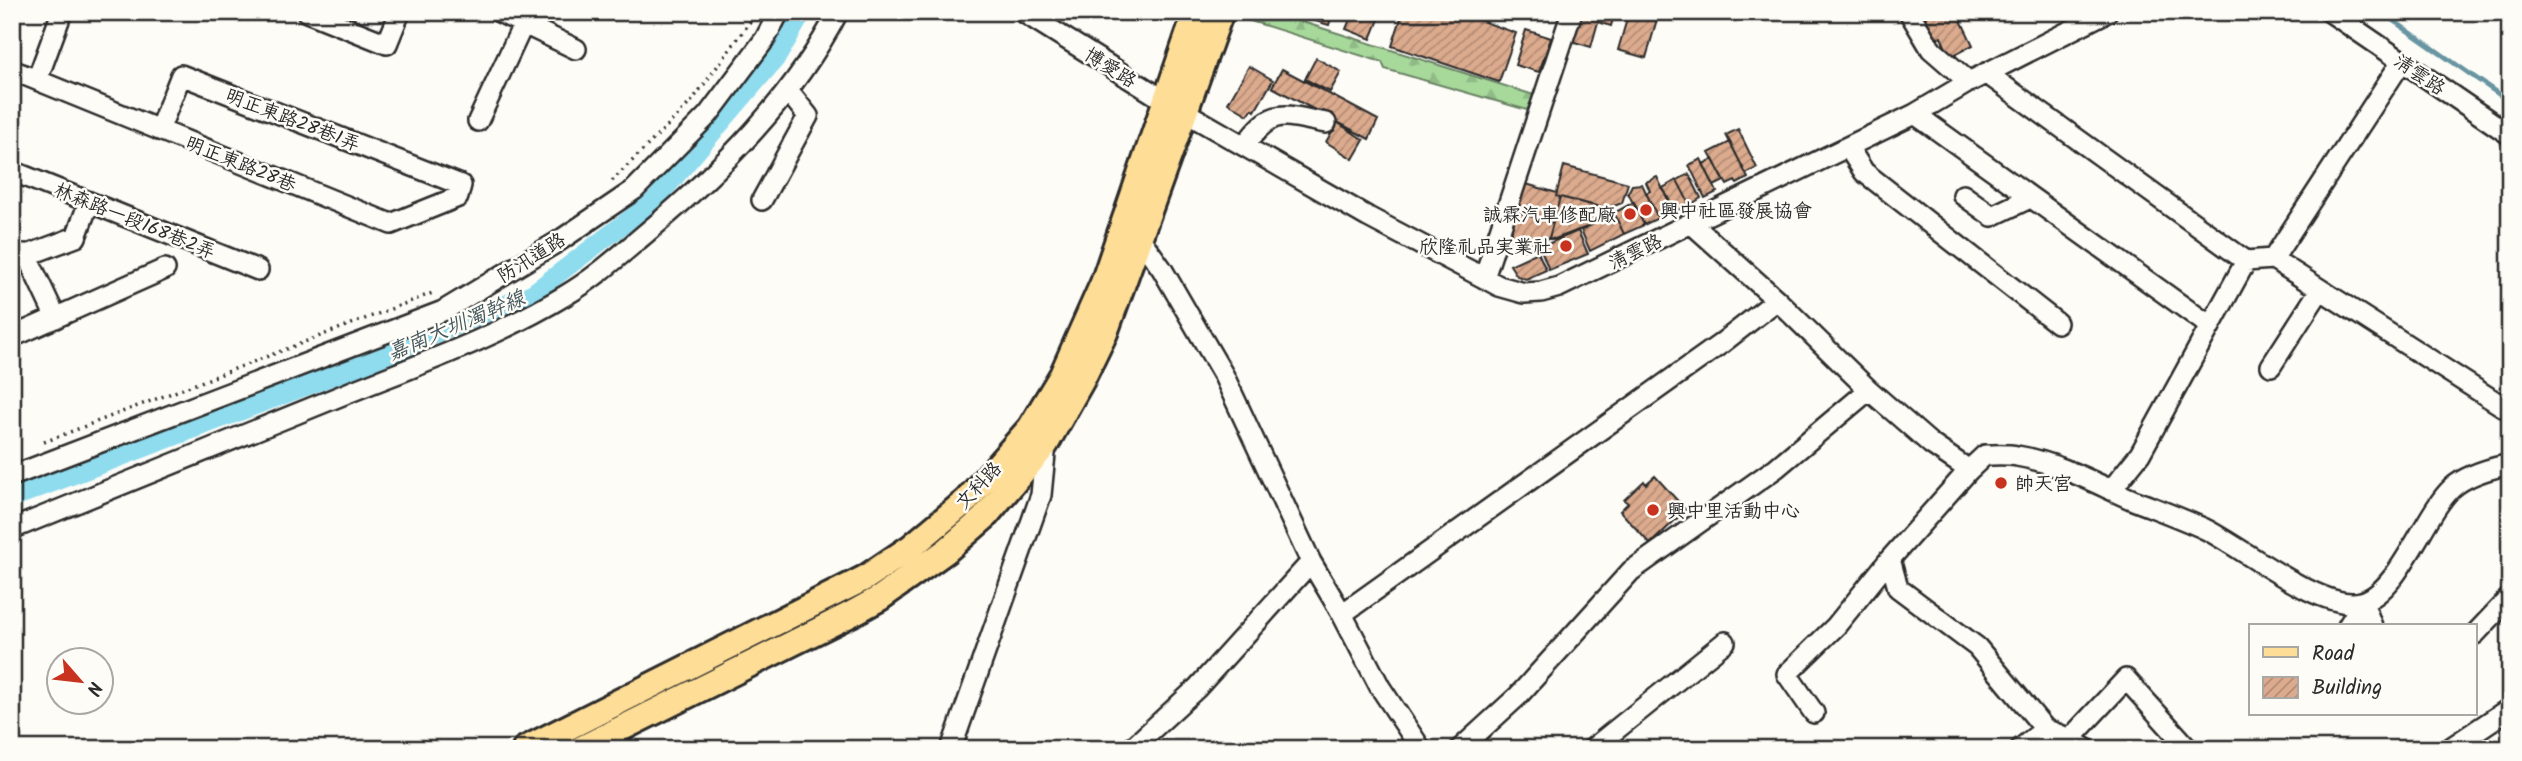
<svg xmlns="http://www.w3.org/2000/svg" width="2522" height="761" font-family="Kalam,'LXGW WenKai TC',sans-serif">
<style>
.forest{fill:url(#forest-firs);stroke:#698263;stroke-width:2}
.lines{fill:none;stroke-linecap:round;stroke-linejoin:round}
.stream{stroke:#6795a1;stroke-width:5}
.canal{stroke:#8fdcef;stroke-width:19}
.building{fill:url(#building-hatch);stroke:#2b2b2b;stroke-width:2}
.minor-casing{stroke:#2b2b2b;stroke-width:24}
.major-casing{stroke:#2b2b2b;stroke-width:30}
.path{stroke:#2b2b2b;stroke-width:3.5;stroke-dasharray:2 5;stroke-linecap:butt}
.minor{stroke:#fdfcf7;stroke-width:19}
.major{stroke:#fedd96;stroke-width:24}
.poi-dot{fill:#c8321e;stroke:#fdfcf7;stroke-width:2.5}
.labels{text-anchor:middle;stroke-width:5;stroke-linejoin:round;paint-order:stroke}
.street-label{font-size:19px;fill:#2b2b2b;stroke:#fdfcf7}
.poi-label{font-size:19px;fill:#2b2b2b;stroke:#fdfcf7;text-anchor:start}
.water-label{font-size:21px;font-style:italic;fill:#44575c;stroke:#fdfcf7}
</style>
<defs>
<pattern id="forest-firs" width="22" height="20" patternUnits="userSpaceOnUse" patternTransform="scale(1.75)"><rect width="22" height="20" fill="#a7d99b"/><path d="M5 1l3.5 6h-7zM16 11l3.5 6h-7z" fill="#90ba86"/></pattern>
<pattern id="building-hatch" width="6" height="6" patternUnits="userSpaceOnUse" patternTransform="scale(1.75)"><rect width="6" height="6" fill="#dcab8e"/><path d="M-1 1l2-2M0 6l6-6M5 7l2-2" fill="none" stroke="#b38b74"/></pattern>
</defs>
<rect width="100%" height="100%" fill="#fdfcf7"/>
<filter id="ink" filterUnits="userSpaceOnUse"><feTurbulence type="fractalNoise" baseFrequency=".0143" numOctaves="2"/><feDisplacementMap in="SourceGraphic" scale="14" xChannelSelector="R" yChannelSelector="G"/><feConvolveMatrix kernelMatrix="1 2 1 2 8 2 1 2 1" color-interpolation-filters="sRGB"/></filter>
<g filter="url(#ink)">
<path class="forest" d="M1240,12H1271L1534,95L1527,110L1385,69L1382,62L1238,17Z"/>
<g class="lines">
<path class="stream" d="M2381,12L2510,102"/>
<path class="canal" d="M12,498L377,359L533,293L655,200L777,57L803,12"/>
</g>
<path class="building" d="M1285,12H1333L1329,25Z
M1353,12H1382L1371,39L1346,29Z
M1403,12H1456L1516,33L1499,82L1392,46Z
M1579,12H1615L1611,26L1598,22L1591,47L1571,41Z
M1629,12H1659L1646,58L1618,50Z
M1935,12H1957L1973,45L1950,57L1941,37L1933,40L1923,18Z
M1526,30L1551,38L1539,72L1515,65Z
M1316,58L1341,72L1330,92L1305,79Z
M1249,66L1273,80L1255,111L1252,109L1248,115L1228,103Z
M1282,69L1378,120L1369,139L1272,87Z
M1335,121L1364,140L1353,159L1326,142L1334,128L1331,126Z
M1738,129L1757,168L1746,174L1726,135Z
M1730,142L1748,178L1737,184L1735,181L1727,185L1709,153Z
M1701,159L1717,192L1705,198L1689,165Z
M1713,159L1724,181L1714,186L1703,164Z
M1564,166L1628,183L1622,203L1606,209L1556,196Z
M1689,174L1701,198L1690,205L1677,180Z
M1657,177L1673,210L1658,218L1646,193L1650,191L1646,182Z
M1677,180L1690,205L1675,211L1663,188Z
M1526,184L1557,193L1556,196L1560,197L1553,223L1517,212Z
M1642,184L1658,218L1644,225L1628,193L1632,185Z
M1560,197L1597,206L1592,225L1555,239L1549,238Z
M1634,202L1644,225L1624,234L1614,213Z
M1517,212L1553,223L1549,238L1524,250L1510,236Z
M1614,213L1624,234L1590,251L1581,230Z
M1578,231L1588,254L1549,270L1540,247Z
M1538,252L1546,270L1526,279L1517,276L1510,265Z
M1655,476L1686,510L1650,544L1620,511L1628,503L1624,500L1644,481L1646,484Z"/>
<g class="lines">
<defs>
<path id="minor" d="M307,12L387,44L400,12
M499,12L576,49
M1023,12L1164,100L1368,217L1484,278L1499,286L1524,293L1541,292L1559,287L1915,114L1969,82L2107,12
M1909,12L1931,49L1969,82
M2330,12L2510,135
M12,70L391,224L458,197L461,185L181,75L159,130
M1986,73L2246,261L2273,259L2510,411
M37,80L62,12
M1915,114L2210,326
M478,121L529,12
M1245,145C1274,106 1282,115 1326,123
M1848,147L1864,172L2057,323
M12,171L258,270
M1963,195L1992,216L2030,198
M762,200L808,116L788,91
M1692,224L1777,300L1869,390L1931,444L1969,470L1985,455C1995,455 2007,454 2017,456C2056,462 2095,483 2131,499C2156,509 2181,518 2205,529C2242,547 2322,612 2361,602C2398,594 2424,514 2452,488C2466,475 2488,469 2506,465L2510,468
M1134,230L1162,269L1224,376L1311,562L1342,614L1380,687L1421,749
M26,254L56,318
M2273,259L2402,61
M12,261L76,237L89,202
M1484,278L1572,12
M12,337L165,269
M2271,366L2320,290
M12,476L443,311L559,241L634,190L708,115L765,39L779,12
M2111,490L2140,454L2246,261
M12,529C123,484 234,439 345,394C420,364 497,337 566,295C595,278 620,255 645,234C720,171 793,99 838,12
M1890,559L1898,588L1977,647L2045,729L2020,749
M1342,614L1722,343L1777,300
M2348,626L2363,602L2372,626
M2475,634L2510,597
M1814,713L1787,674L1836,626L1890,559L1969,470
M2045,729L2070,739L2126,679L2189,749
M2070,739L2086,749
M951,749L1041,495L1046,444L1043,441
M1131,749L1197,688L1311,562
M1460,749L1518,696L1631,571L1776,468L1869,390
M1592,749L1725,642
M2449,749L2510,708"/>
<path id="major" d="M525,749L865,578L911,547L967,500L1030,428L1062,375L1103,283L1196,12
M580,749L851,614L880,598L946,551L984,518L1046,444L1082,380L1105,333L1221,12"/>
</defs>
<use href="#minor" class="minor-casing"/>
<use href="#major" class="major-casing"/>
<path class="path" d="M612,181L691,102L753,18
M44,442L435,292"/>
<use href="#minor" class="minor"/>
<use href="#major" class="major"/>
</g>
</g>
<g class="poi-dot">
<circle cx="1646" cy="210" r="7"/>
<circle cx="1630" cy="214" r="7"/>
<circle cx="1566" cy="246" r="7"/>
<circle cx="2001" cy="483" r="7"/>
<circle cx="1653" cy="510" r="7"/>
</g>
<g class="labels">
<g class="street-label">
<text transform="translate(1111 67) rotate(32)" y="7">博愛路</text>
<text transform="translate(2420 74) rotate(34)" y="7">清雲路</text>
<text transform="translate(293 119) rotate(21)" y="7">明正東路28巷1弄</text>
<text transform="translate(241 163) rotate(22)" y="7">明正東路28巷</text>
<text transform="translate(135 220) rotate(22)" y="7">林森路一段168巷2弄</text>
<text transform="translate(1635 251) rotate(-26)" y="7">清雲路</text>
<text transform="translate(531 257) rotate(-32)" y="7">防汛道路</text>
<text transform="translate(978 485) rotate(-47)" y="7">文科路</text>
</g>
<g class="poi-label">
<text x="1660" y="217">興中社區發展協會</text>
<text x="1616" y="221" text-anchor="end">誠霖汽車修配廠</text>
<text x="1552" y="253" text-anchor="end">欣隆礼品実業社</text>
<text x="2015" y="490">帥天宮</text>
<text x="1667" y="517">興中里活動中心</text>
</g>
<g class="water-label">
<text transform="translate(456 325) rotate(-23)" y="7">嘉南大圳濁幹線</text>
</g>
</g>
<rect width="2522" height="761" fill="none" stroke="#fdfcf7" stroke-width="42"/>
<rect x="21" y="21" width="2480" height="719" fill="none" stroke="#2b2b2b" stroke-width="2.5" filter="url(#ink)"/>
<rect x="2249" y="624" width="228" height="91" fill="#fdfcf7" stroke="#a9a8a5" stroke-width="2"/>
<rect x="2263" y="647" width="35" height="10" fill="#fedd96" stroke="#a9a8a5" stroke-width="2"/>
<text x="2312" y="660" font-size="21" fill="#2b2b2b">Road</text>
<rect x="2263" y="677" width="35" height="21" fill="url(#building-hatch)" stroke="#a9a8a5" stroke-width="2"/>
<text x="2312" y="694" font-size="21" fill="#2b2b2b">Building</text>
<g transform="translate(80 681) rotate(118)"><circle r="33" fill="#fdfcf7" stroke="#a9a8a5" stroke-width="2"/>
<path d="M0-5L12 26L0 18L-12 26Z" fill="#c8321e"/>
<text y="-10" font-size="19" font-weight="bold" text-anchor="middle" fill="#2b2b2b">N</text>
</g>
</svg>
